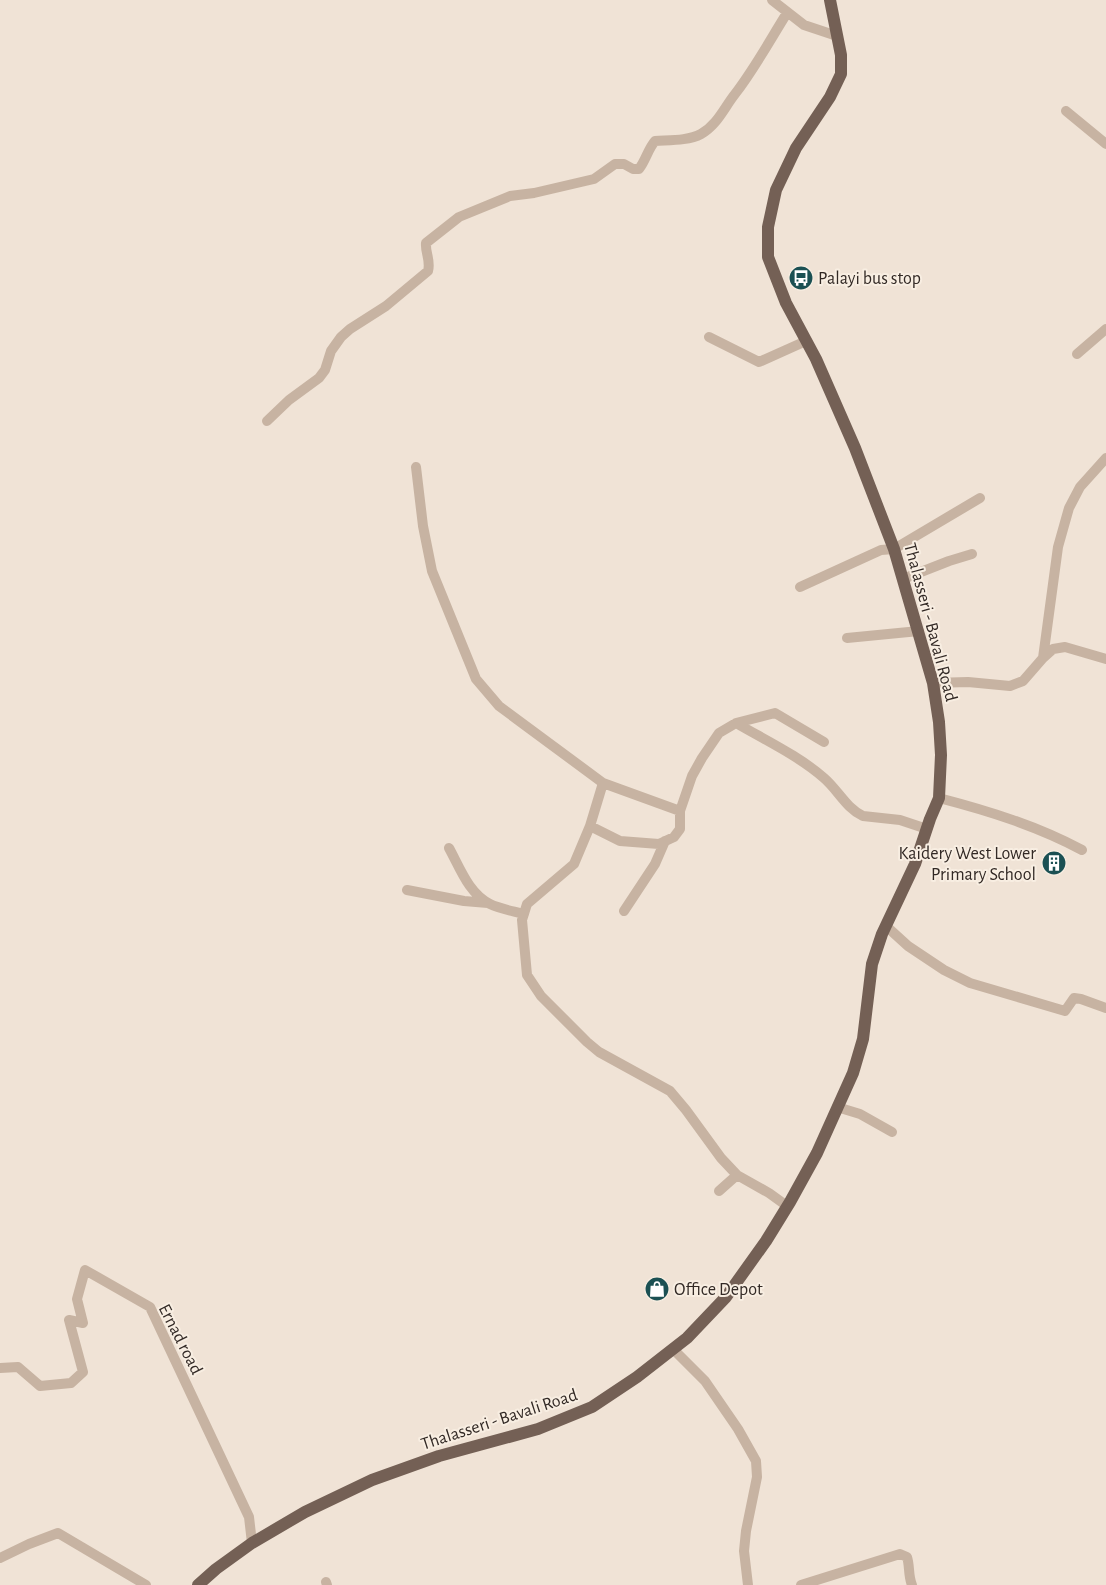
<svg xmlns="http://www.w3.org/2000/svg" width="1106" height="1585" font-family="'Alegreya Sans',sans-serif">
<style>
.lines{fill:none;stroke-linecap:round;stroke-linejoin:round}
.minor{stroke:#c7b3a2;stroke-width:10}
.major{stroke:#746055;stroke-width:12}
.labels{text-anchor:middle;stroke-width:4;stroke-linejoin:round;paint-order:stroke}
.poi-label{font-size:18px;fill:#322925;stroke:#f8eee2;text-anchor:start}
.street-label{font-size:18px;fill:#322925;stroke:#f8eee2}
</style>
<rect width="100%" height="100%" fill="#f0e3d6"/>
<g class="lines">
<path class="minor" d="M772,0L804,25L837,36
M1066,111L1106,144
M709,337L759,362L806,341
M1077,354L1106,329
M267,421L289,400L319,378L325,370L331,351L341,337L350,329L386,306L428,271C431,261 425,252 426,243L459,217L510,196L534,193L594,179L615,164H624L633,169H639C646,160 648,149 655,141C669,140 688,141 701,134C717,125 724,108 735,94C755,68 770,40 787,13
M416,467L423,526L432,571L476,679L499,706L603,783L680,811
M903,579L949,561L972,554
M800,587L881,550L894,549L980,498
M847,638L919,631
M1043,658L1058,547L1069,508L1080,487L1106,458
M933,683L968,682L1010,686L1023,681L1043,658L1053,649L1065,647L1106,659
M736,723C765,740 799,756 824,778C838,790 846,808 863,816L900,820L927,829
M939,798C989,811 1037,826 1082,850
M590,826L603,783
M449,848C460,868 469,894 490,904C500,909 513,911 524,914
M407,890L464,901L488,903
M624,911L655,864L665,841
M886,926L908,946L944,970L970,983L1065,1011L1074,998L1081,999L1106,1008
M837,1107L860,1114L892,1132
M719,1191L737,1175
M787,1206L769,1193L737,1175L721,1158L686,1110L670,1091L599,1052L587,1042L541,996L527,975L522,920L527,904L574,864L590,826L620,841L659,844L674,837L680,829V811L692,776L702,758L719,733L736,723L775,713L824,742
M673,1349L705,1381L738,1429L756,1461L757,1477L746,1531L744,1551L748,1585
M0,1368L18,1367L40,1386L71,1383L83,1372L69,1320L83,1323L77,1299L85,1270L150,1307L249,1517L252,1543
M0,1558L29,1544L58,1533L146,1585
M326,1582L327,1585
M801,1585L900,1554L907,1557C910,1566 908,1576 912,1585"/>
<path class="major" d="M198,1585L216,1569L252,1543L305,1512L372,1480L439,1456L538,1429L592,1407L637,1377L687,1338L726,1297L766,1241L790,1202L817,1153L853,1073L863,1039L872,964L882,934L915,864L930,819L939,798L941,755L939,722L933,683L894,549L855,448L816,359L786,303L768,257V227L776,190L796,148L830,97L841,74V55L830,0"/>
</g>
<defs>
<symbol id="bus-disc" viewBox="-11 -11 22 22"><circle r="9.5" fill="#1b5053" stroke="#f8eee2"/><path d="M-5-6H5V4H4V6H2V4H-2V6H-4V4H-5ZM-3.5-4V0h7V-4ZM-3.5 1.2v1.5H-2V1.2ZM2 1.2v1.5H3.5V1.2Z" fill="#fff"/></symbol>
<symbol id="building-disc" viewBox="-11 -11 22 22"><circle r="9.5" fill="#1b5053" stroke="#f8eee2"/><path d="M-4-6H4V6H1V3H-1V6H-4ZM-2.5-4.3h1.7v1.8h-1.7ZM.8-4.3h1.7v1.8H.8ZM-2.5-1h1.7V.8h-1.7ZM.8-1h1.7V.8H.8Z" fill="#fff"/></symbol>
<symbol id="shop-disc" viewBox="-11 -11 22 22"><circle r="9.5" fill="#1b5053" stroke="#f8eee2"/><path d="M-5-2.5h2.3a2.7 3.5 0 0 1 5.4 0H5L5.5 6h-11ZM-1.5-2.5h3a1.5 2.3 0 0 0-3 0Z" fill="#fff"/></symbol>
</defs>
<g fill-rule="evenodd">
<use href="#bus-disc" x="787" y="264" width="28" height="28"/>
<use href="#building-disc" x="1040" y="849" width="28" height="28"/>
<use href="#shop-disc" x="643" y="1275" width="28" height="28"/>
</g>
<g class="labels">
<g class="poi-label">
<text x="818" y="284">Palayi bus stop</text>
<text x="1036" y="859" text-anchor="end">Kaidery West Lower<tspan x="1036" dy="21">Primary School</tspan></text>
<text x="674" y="1295">Office Depot</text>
</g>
<g class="street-label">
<text transform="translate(931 622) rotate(75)" y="6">Thalasseri - Bavali Road</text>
<text transform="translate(181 1339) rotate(63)" y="6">Ernad road</text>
<text transform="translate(499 1419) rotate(-18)" y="6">Thalasseri - Bavali Road</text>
</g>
</g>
</svg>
